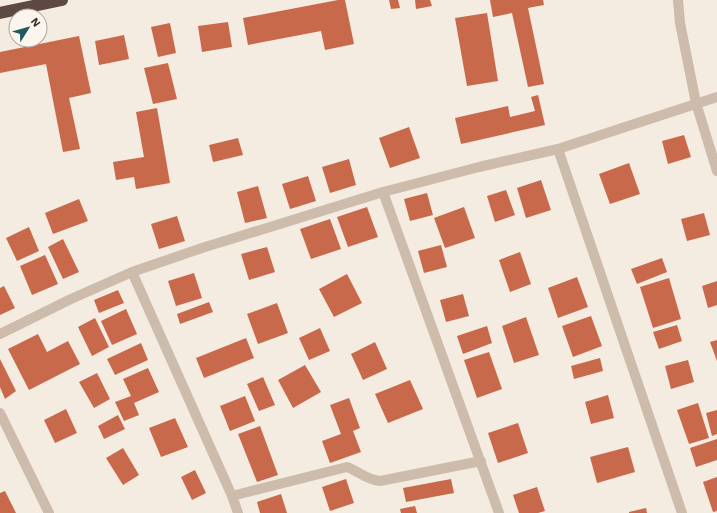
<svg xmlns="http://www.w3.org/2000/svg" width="717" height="513" font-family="'Work Sans',sans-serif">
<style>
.building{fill:#c8694b}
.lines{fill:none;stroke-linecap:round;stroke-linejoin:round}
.minor{stroke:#cdbbac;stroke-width:10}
.highway{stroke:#5c4a42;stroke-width:12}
</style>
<rect width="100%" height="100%" fill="#f4ebe1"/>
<path class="building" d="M338,0H345L354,44L325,50L321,31L248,45L243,18Z
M389,0H398L400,8L391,9Z
M415,0H430L432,6L416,9Z
M490,0H543L544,5L528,8L544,84L528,87L512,13L493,17Z
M487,13L498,81L467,86L455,18Z
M228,22L232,47L202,52L198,26Z
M170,23L176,53L158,57L151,27Z
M124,35L129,59L99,65L95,41Z
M79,36L91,93L69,98L80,149L63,152L46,64L0,73V52Z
M168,63L177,99L153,104L144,68Z
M538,95L545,125L461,144L455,118L508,106L510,117L535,111L531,97Z
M157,108L170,183L136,189L134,177L116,180L113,162L144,157L136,112Z
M409,127L420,158L390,168L379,138Z
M684,135L691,157L668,164L662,141Z
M238,138L243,155L213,162L209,145Z
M349,159L356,185L330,193L322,167Z
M629,163L640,194L610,204L599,174Z
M308,176L316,201L290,209L282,184Z
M541,180L551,210L526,218L517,188Z
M258,186L267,218L245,223L237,192Z
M506,190L515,215L495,222L487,196Z
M427,193L433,215L410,221L404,199Z
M79,199L88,221L53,234L45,213Z
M367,207L378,237L348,247L337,217Z
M464,207L475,238L445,248L434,218Z
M704,213L710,235L687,241L681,219Z
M177,216L185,241L159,249L151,224Z
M330,219L341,249L311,259L300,229Z
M29,227L39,251L17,261L6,238Z
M63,239L79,272L63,279L48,247Z
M441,245L447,267L424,273L418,251Z
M267,247L275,272L249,280L241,254Z
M520,252L531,284L510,292L499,260Z
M45,255L58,284L32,295L20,266Z
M662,258L667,272L637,284L631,269Z
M194,273L202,298L176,306L168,281Z
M347,274L362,303L334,317L319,289Z
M577,277L588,307L558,318L548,288Z
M669,278L681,319L653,328L640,287Z
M717,281V305L708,308L702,286Z
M4,286L15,308L0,315V288Z
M118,290L124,303L99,313L94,300Z
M463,294L469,316L446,322L440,300Z
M209,302L213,312L180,324L177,314Z
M277,303L288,333L258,344L247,314Z
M126,309L137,334L112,345L101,321Z
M591,316L602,346L573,357L562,326Z
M526,317L539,355L514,363L502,326Z
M95,318L109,347L92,356L78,327Z
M677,325L682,341L659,349L653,332Z
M487,326L492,343L463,354L457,336Z
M320,328L330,351L309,360L299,338Z
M38,334L47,352L68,341L80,364L29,390L8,349Z
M246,338L254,358L204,378L196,358Z
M717,340V361L710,342Z
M375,342L387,369L363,380L351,354Z
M141,343L148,360L115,375L107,359Z
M489,352L502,389L477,398L464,360Z
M600,358L603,371L574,379L571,366Z
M0,359L16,391L5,399L0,387Z
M688,360L694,382L671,389L665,366Z
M305,365L321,392L293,408L278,380Z
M148,368L159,392L134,403L139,415L124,421L115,402L131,396L123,379Z
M97,373L110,399L94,408L79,382Z
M263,377L275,405L259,411L247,384Z
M410,380L423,409L388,423L375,394Z
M608,395L614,418L591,424L585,402Z
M245,396L255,421L230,431L220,406Z
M349,398L360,428L353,431L361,452L330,463L322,441L341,434L330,405Z
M698,403L709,438L689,444L677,410Z
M66,409L77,433L55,443L44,420Z
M717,410V434L712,436L706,413Z
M118,415L125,429L104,439L98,426Z
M175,418L188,447L161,457L149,428Z
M518,423L528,453L498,463L488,433Z
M260,426L278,475L257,482L238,434Z
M717,439V460L696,467L690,448Z
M628,447L635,472L597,483L590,457Z
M123,448L139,475L123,485L106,458Z
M195,470L206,493L192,500L181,477Z
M717,477V511L713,512L703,482Z
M346,479L354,503L330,511L322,487Z
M451,479L454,493L406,502L403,488Z
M537,487L545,511L538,513H519L513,495Z
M5,491L16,513H0V493Z
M281,494L287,513H260L257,502Z
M415,506L417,513H401L400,509Z
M646,508L647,513H629V512Z"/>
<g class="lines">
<path class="minor" d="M678,0L680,23L696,103L717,171
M558,149L682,513
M383,192L499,513
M132,272L232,496L238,513
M0,334L71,299L132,272L202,248L383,192L479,167L558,149L717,97
M0,413L49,513
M232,496L347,467C358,471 367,480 380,481L481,461"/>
<path class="highway" d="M0,13L62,0"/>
</g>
<g transform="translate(28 28) rotate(53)"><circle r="19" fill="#fbf5ee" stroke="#aea6a0"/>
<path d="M0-3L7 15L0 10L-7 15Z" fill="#1f5a5e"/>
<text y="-6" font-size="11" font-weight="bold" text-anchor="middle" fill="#3b302b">N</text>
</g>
</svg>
